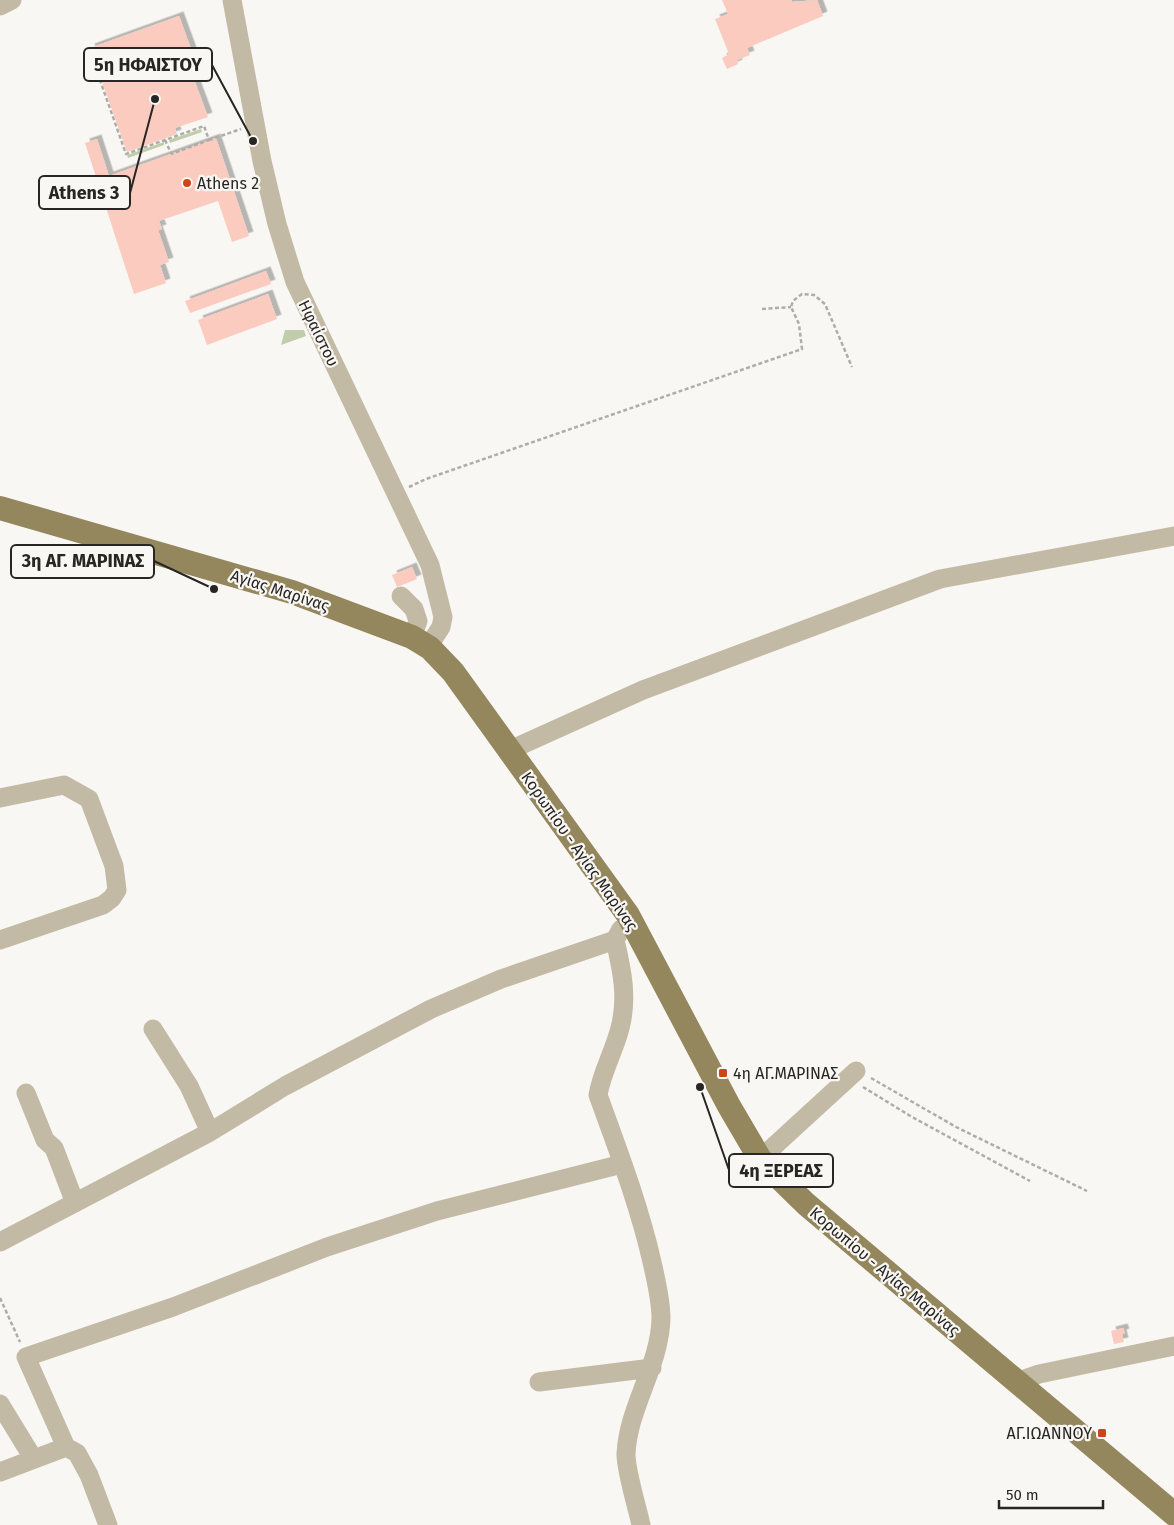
<svg xmlns="http://www.w3.org/2000/svg" width="1174" height="1525" font-family="'Fira Sans',sans-serif">
<style>
.green{fill:#c1ccab}
.building{fill:#facbbe;filter:url(#shadow)}
.lines{fill:none;stroke-linecap:round;stroke-linejoin:round}
.path{stroke:#aeadaa;stroke-width:2.5;stroke-dasharray:4 2.5;stroke-linecap:butt}
.minor{stroke:#c2baa4;stroke-width:19}
.major{stroke:#95875d;stroke-width:24}
.poi-dot{fill:#cd4516;stroke:#f9f7f3;stroke-width:2}
.labels{text-anchor:middle;stroke-width:4.5;stroke-linejoin:round;paint-order:stroke}
.poi-label{font-size:16px;fill:#272625;stroke:#f9f7f3;text-anchor:start}
.street-label{font-size:16px;fill:#272625;stroke:#f9f7f3}
.leader{fill:none;stroke:#272625;stroke-width:2}
.callout-dot{fill:#272625;stroke:#f9f7f3;stroke-width:2}
.callout{fill:#f9f7f3;stroke:#272625;stroke-width:2}
.callout-label{font-size:18px;text-anchor:middle;font-weight:bold;fill:#272625}
</style>
<defs>
<filter id="shadow"><feDropShadow dx="4.5" dy="-4.5" stdDeviation="0" flood-color="#0004"/></filter>
</defs>
<rect width="100%" height="100%" fill="#f9f7f3"/>
<path class="green" d="M201,129L202,132L170,143L169,140Z
M164,142V145L128,158L127,155Z
M285,330H304L306,336L281,345Z"/>
<path class="building" d="M722,0H791L792,2L817,0L823,16L747,48L750,55L737,60L738,64L727,69L722,58L729,54L715,19L728,14Z
M179,16L202,79L195,82L208,117L175,128L177,134L127,152L90,48Z
M216,138L249,236L232,242L218,201L159,221L162,229L158,230L169,262L160,265L166,283L134,294L85,143L97,139L109,176Z
M266,271L271,284L190,313L185,301Z
M268,294L277,319L207,345L198,320Z
M412,567L417,579L397,587L392,575Z
M1123,1328L1125,1333L1122,1334L1124,1342L1114,1344L1111,1331Z"/>
<g class="lines">
<path class="path" d="M89,49L126,154L204,126L209,140L171,154
M165,140L171,153
M209,140L241,129
M762,309L791,307
M409,487L426,479L802,349L799,324L791,307L793,301L802,294L814,295L825,304L852,367
M871,1078L956,1127L1087,1191
M863,1087L912,1117L1030,1181
M0,1298L20,1342"/>
<path class="minor" d="M232,0L262,161L277,224L295,282L430,565L443,617L441,627L428,647
M0,6L12,0
M401,596L414,609L418,621L412,637
M510,750L643,690L940,579L1174,536
M0,798L64,785L89,799L114,866L117,890L112,898L103,905L0,940
M621,929L615,940C622,970 628,998 620,1028C614,1052 602,1071 598,1095C618,1150 639,1205 652,1262C656,1280 661,1300 661,1318C660,1366 628,1407 626,1454C626,1472 637,1506 641,1525
M153,1029L189,1086L210,1132
M26,1093L45,1140L54,1148L75,1203
M760,1159L856,1071
M0,1242L210,1132L285,1086L431,1009L501,979L615,940
M539,1382L652,1368
M1016,1382L1039,1374L1174,1346
M0,1404L33,1458
M66,1447L26,1357L173,1307L327,1247L437,1211L622,1164
M0,1472L66,1447L77,1453L89,1475L108,1525"/>
<path class="major" d="M0,508L292,592L412,637L430,648L453,672L628,915L729,1106L760,1159L806,1204L1174,1514"/>
</g>
<g class="poi-dot">
<circle cx="187" cy="183" r="5"/>
<rect x="718" y="1068" width="10" height="10" rx="2.5"/>
<rect x="1097" y="1428" width="10" height="10" rx="2.5"/>
</g>
<g class="labels">
<g class="poi-label">
<text x="197" y="189">Athens 2</text>
<text x="733" y="1079">4η ΑΓ.ΜΑΡΙΝΑΣ</text>
<text x="1092" y="1439" text-anchor="end">ΑΓ.ΙΩΑΝΝΟΥ</text>
</g>
<g class="street-label">
<text transform="translate(319 333) rotate(64)" y="6">Ηφαίστου</text>
<text transform="translate(280 590) rotate(18)" y="6">Αγίας Μαρίνας</text>
<text transform="translate(580 851) rotate(55)" y="6">Κορωπίου - Αγίας Μαρίνας</text>
<text transform="translate(885 1271) rotate(40)" y="6">Κορωπίου - Αγίας Μαρίνας</text>
</g>
</g>
<path class="leader" d="M253 141L212 65M155 99L130 193M214 589L154 561M700 1087L729 1170"/>
<g class="callout-dot">
<circle cx="253" cy="141" r="5"/>
<circle cx="155" cy="99" r="5"/>
<circle cx="214" cy="589" r="5"/>
<circle cx="700" cy="1087" r="5"/>
</g>
<g class="callout">
<rect x="84" y="48" width="128" height="33" rx="5"/>
<rect x="39" y="176" width="91" height="33" rx="5"/>
<rect x="11" y="545" width="143" height="33" rx="5"/>
<rect x="729" y="1154" width="104" height="33" rx="5"/>
</g>
<g class="callout-label">
<text x="148" y="71">5η ΗΦΑΙΣΤΟΥ</text>
<text x="84" y="199">Athens 3</text>
<text x="83" y="567">3η ΑΓ. ΜΑΡΙΝΑΣ</text>
<text x="781" y="1177">4η ΞΕΡΕΑΣ</text>
</g>
<path d="M999 1500v8h104v-8" fill="none" stroke="#272625" stroke-width="2.5"/>
<text x="1006" y="1500" font-size="15" fill="#272625" stroke="#f9f7f3" stroke-width="4" paint-order="stroke">50 m</text>
</svg>
